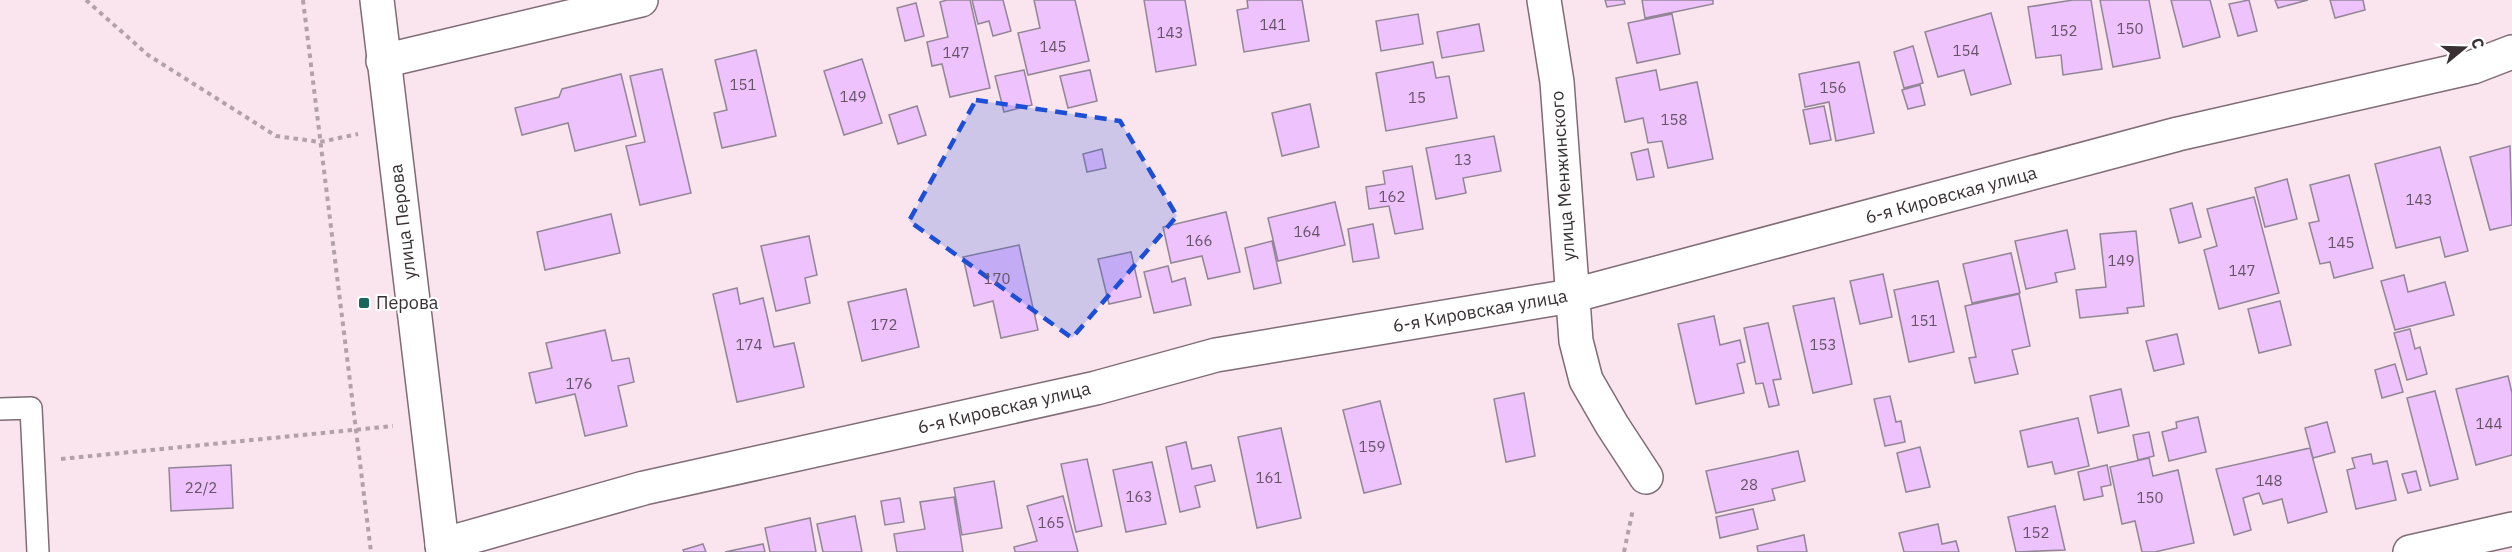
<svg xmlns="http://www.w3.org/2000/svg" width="2512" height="552" font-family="'IBM Plex Sans',sans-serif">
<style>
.building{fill:#eec2fd;stroke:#928696;stroke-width:1.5}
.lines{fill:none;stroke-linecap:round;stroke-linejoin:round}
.service-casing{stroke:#7f6c74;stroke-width:24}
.minor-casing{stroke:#7f6c74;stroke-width:36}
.tertiary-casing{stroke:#7f6c74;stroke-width:36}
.primary-casing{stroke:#7f6c74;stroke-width:36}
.path{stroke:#b2a1a8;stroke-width:4;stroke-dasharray:4.5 4.5;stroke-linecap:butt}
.service{stroke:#fff;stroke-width:21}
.minor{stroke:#fff;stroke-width:33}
.tertiary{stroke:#fff;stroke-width:33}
.primary{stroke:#fff;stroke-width:33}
.marked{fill:#1d4ed8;fill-opacity:0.2;stroke:#1d4ed8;stroke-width:4.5;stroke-dasharray:12 8;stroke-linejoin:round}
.poi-dot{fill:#1a655c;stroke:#fff;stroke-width:2}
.labels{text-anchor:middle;stroke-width:4.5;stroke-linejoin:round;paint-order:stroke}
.number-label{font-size:15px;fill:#665466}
.street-label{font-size:18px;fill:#393034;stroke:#fff}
.poi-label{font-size:18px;fill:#393034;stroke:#fff;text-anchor:start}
</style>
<rect width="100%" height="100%" fill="#fae4ed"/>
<path class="building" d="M947,0H970L990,88L950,97L942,64L932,66L927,42L948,37L940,2Z
M972,0H1003L1011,31L993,36L989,21L978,24Z
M1034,0H1075L1089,61L1028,75L1018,33L1040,28Z
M1144,0H1185L1196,65L1156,72Z
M1247,0H1302L1309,41L1244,52L1237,10L1248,8Z
M1605,0H1624L1625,4L1607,7Z
M1642,0H1713V4L1645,18Z
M2073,0H2091L2102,69L2063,75L2061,55L2036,58L2028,7Z
M2100,0H2149L2160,58L2113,67Z
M2171,0H2210L2220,37L2183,47Z
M2249,0L2257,31L2238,36L2229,4Z
M2275,0H2308L2278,8Z
M2330,0H2363L2365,10L2335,18Z
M916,3L924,36L905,41L897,8Z
M1991,13L2011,84L1971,95L1964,70L1938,77L1925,32Z
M1418,14L1423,44L1381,51L1376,21Z
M1672,14L1680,54L1637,63L1628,23Z
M1479,24L1484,51L1442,58L1437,32Z
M1913,46L1923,83L1904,88L1894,52Z
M756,50L776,136L722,148L714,113L727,110L715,60Z
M862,59L882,123L844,135L824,71Z
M1433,62L1436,78L1449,76L1457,118L1386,131L1376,73Z
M1859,62L1874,133L1836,141L1829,102L1805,107L1799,74Z
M662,69L691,193L640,205L626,146L645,142L630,76Z
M1024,70L1032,105L1004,112L995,76Z
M1090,70L1097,101L1068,108L1060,76Z
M1656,70L1660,90L1697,82L1713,159L1668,168L1662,141L1648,143L1643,118L1625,122L1616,78Z
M621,74L636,136L575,151L568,123L522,135L515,108L559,97L562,89Z
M1920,85L1925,105L1908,109L1902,90Z
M1310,104L1319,147L1282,156L1272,113Z
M917,106L926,135L898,144L889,115Z
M1824,106L1831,140L1810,144L1803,110Z
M1494,136L1501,171L1463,178L1466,193L1436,199L1426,148Z
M2510,146L2512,225L2490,230L2470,157Z
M2440,147L2468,251L2445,257L2440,237L2396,248L2375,164Z
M1102,149L1106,168L1087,172L1083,154Z
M1648,149L1654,177L1637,180L1631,153Z
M1412,166L1423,229L1395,234L1389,206L1369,209L1366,187L1385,184L1383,171Z
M2349,175L2373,268L2334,278L2330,262L2320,264L2309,223L2319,221L2310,185Z
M2287,179L2297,219L2265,227L2255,188Z
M2254,197L2279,293L2219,309L2204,250L2217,246L2207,209Z
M1335,202L1345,245L1278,261L1268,218Z
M2192,203L2201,237L2179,243L2170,209Z
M1226,212L1240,272L1208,279L1202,256L1171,263L1163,227Z
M611,214L620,253L545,270L537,232Z
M1373,224L1379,258L1353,262L1348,229Z
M2067,230L2075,269L2055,273L2057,282L2026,289L2015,241Z
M2136,231L2144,306L2127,308L2128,313L2080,318L2076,290L2106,287L2100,234Z
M809,236L817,275L805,278L810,303L776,311L761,246Z
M1272,241L1281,283L1254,289L1245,248Z
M1019,245L1038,330L1001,338L993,301L974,306L963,257Z
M1131,252L1141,297L1109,304L1098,259Z
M2011,253L2020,293L1972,303L1963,264Z
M1168,266L1172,282L1185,278L1191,305L1154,313L1144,272Z
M1883,274L1892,317L1860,324L1850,281Z
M2404,275L2408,292L2445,282L2454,315L2395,330L2381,281Z
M1938,281L1954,352L1909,362L1894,290Z
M737,288L740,304L763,298L774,347L794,343L804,387L737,402L713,294Z
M906,289L919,347L862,361L848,302Z
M2019,294L2030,346L2012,350L2018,374L1975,383L1969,358L1976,357L1965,306Z
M1834,298L1852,384L1813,393L1793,306Z
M2280,301L2291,345L2259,353L2248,309Z
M1714,316L1720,345L1740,340L1745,362L1737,364L1744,393L1696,404L1678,324Z
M1768,323L1781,379L1773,380L1779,405L1769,407L1763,383L1756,384L1744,328Z
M2410,329L2415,349L2420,347L2427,374L2407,380L2394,333Z
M605,330L612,361L629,358L634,382L618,386L627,426L585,436L575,394L536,403L529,373L552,368L546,343Z
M2177,334L2184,364L2154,371L2146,341Z
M2395,364L2403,392L2382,398L2375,370Z
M2508,376L2512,393V455L2476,465L2456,389Z
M2121,389L2129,426L2098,433L2090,396Z
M2435,391L2458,479L2430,486L2407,398Z
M1524,393L1535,456L1506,462L1494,399Z
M1890,396L1896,422L1901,421L1905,442L1885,446L1874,399Z
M1380,401L1401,484L1364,493L1343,410Z
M2198,417L2206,452L2169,461L2162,432L2177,428L2176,422Z
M2078,418L2089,466L2055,474L2052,462L2028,467L2020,431Z
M2327,422L2335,452L2313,458L2305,428Z
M1281,428L1301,518L1257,528L1238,437Z
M2149,432L2154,456L2138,460L2133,435Z
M1186,442L1192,469L1211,465L1215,481L1195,486L1200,507L1180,512L1166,447Z
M1920,447L1930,487L1906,492L1897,453Z
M2310,448L2327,512L2288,523L2282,499L2263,504L2259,493L2243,498L2251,530L2234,535L2216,469Z
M1798,451L1805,481L1772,489L1775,500L1716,513L1706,471Z
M2371,454L2373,464L2387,461L2396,500L2356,509L2347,470L2355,468L2352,458Z
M2149,458L2153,476L2178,470L2194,543L2155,552H2142L2135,521L2122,524L2110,467Z
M1087,459L1102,526L1076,532L1061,464Z
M1152,462L1166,524L1126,532L1113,470Z
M231,465L233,508L171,511L169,468Z
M2107,465L2111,485L2101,487L2103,496L2084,500L2078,472Z
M2416,471L2421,490L2408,493L2402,474Z
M994,481L1002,528L962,535L954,488Z
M1063,496L1078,552H1015L1014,547L1037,541L1027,506Z
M954,497L963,552H897L894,534L925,529L920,502Z
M900,498L904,522L885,525L881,501Z
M2055,506L2065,550L2016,552L2008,517Z
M1753,509L1758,529L1720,538L1716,517Z
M855,516L862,552H823L817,524Z
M810,518L816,552H770L765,528Z
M1938,524L1942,544L1956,541L1959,552H1904L1899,533Z
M1804,535L1807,552H1758L1757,546Z
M703,544L706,552H684L683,550Z
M763,544L765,552H725Z"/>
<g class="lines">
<defs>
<path id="service" d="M0,409L31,408L38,552"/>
<path id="minor" d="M1544,0L1557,82L1576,341L1586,380L1612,425L1646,477
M383,61L641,0
M442,545L644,488L1096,388L1216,355L1571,296L2178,134L2473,67L2512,52"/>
<path id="tertiary" d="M377,0L443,552"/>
<path id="primary" d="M2410,552L2512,529"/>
</defs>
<use href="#service" class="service-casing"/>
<use href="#minor" class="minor-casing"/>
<use href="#tertiary" class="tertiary-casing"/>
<use href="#primary" class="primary-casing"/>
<path class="path" d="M86,0L148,55L276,136L320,142L358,134
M303,0L371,552
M61,459L393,426
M1624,552L1633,509"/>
<use href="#service" class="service"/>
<use href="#minor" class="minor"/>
<use href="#tertiary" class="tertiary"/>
<use href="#primary" class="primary"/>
</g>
<path class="marked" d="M976,100L1120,121L1177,216L1072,338L909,221Z"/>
<rect class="poi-dot" x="358" y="297" width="12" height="12" rx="3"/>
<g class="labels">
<g class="number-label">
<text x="1273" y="30">141</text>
<text x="2130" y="34">150</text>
<text x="2064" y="36">152</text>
<text x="1170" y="38">143</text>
<text x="1053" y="52">145</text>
<text x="1966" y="56">154</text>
<text x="956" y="58">147</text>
<text x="743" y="90">151</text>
<text x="1833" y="93">156</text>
<text x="853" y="102">149</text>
<text x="1417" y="103">15</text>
<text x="1674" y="125">158</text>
<text x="1463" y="165">13</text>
<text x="1392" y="202">162</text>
<text x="2419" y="205">143</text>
<text x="1307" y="237">164</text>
<text x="1199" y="246">166</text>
<text x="2341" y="248">145</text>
<text x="2121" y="266">149</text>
<text x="2242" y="276">147</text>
<text x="997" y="284">170</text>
<text x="1924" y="326">151</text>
<text x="884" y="330">172</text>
<text x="749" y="350">174</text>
<text x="1823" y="350">153</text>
<text x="579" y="389">176</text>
<text x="2489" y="429">144</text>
<text x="1372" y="452">159</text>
<text x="1269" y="483">161</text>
<text x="2269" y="486">148</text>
<text x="1749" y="490">28</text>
<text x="201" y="493">22/2</text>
<text x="1139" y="502">163</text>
<text x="2150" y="503">150</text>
<text x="1051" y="528">165</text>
<text x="2036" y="538">152</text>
</g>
<g class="street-label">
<text transform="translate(1563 176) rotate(-94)" y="6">улица Менжинского</text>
<text transform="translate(1951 195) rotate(-15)" y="6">6-я Кировская улица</text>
<text transform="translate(403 222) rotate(-97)" y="6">улица Перова</text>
<text transform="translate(1480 311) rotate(-10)" y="6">6-я Кировская улица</text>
<text transform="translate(1004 408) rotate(-13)" y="6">6-я Кировская улица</text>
</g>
<g class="poi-label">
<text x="376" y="309">Перова</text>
</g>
</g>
<g transform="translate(2464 48) rotate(71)" stroke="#ffffff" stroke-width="4.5" paint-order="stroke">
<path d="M0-4.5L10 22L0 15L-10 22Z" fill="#393034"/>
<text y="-9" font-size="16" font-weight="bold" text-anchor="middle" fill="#393034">С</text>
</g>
</svg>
